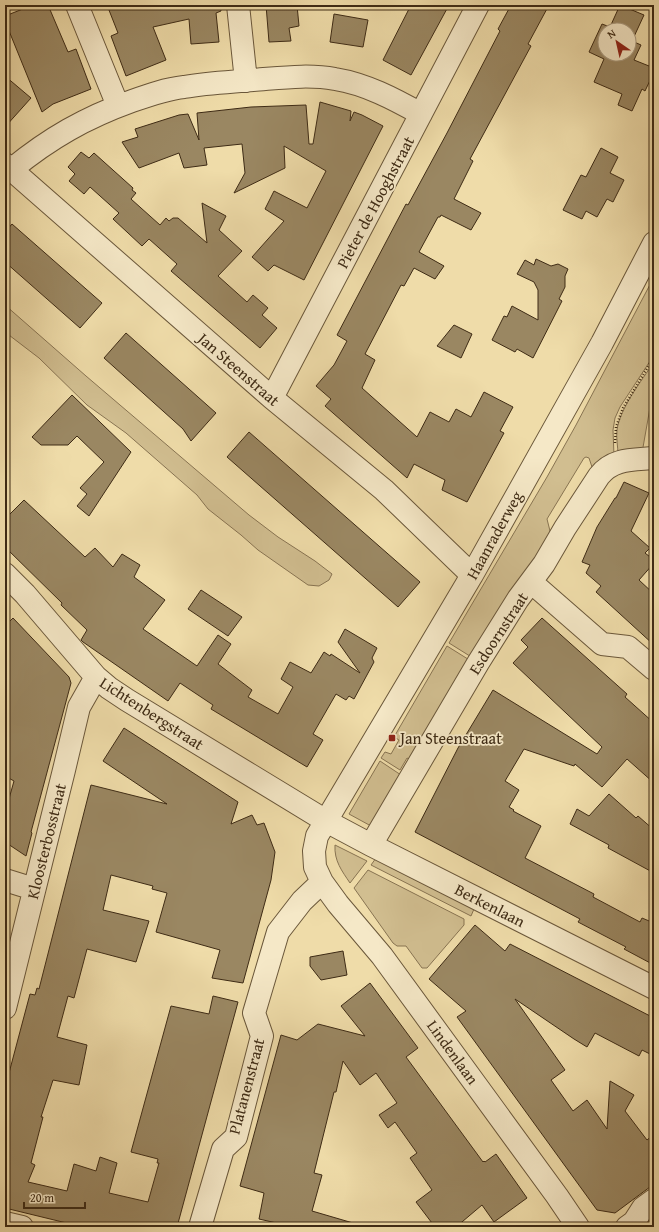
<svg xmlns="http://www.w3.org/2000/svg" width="659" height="1232" font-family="'Gentium Book Plus',serif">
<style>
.green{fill:#d1be90;stroke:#887452}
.building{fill:#9a8762;stroke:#3e2b15;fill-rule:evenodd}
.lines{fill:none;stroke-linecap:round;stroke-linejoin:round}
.minor-casing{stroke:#6a573a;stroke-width:24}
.path{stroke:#3e2b15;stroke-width:2.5;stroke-dasharray:1 2;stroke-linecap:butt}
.minor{stroke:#f5e8c7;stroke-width:22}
.poi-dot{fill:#8f2418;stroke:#f5e8c7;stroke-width:1.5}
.labels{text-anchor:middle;stroke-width:3.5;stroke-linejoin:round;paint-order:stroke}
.street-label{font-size:16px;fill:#3e2b15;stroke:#f5e8c7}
.poi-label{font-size:16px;fill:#3e2b15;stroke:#f5e8c7;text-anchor:start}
</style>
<rect width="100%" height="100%" fill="#efdca9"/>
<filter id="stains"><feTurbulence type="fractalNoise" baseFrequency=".005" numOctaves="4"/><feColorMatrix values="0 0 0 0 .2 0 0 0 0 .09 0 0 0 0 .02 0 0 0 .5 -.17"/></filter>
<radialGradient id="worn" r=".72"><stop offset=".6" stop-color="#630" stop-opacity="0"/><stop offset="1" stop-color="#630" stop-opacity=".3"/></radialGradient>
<path class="green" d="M654,277V355L620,407L615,418L613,430L614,456L594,469L592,467L589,458L586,457L584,458L547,519L552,539L473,658L449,643L547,477L576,425Z
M5,305L86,376L249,515L278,537L315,561L332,574L329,580L319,586L308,585L258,550L241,535L208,509L197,495L126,433L87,405L39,358L5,332Z
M654,362V385L642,453L618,455C618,447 616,438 617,430C620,408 642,380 654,362Z
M447,646L471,661L411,760L407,758L400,770L381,758L385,752L391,754L399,740L394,737Z
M380,761L401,775L371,826L349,814Z
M335,845L367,861L350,883C342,871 334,861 335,845Z
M376,858L474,909L471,916L371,865Z
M368,870L464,919V925L427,968H422L406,946H397L393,943L354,888Z"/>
<path class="building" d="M33,5H48L68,52L76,49L91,89L53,104L42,112L5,21V16Z
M107,5H220L221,11L216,13L219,42L191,44L189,19L153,27L166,60L126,76L111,36L118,33Z
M266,5H297L299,26L289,28L291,41L269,42Z
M411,5H449L411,75L383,60Z
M511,5H549L528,44L531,46L470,159L473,161L454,199L481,213L471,230L441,215L440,217H438L419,252L444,266L435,279L414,268L404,286L401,285L365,354L375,360L362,388L417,437L430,412L449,422L456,409L471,417L484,392L513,407L500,431L504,433L467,502L442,490L445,480L414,464L407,478L325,406L331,399L316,386L334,365L347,341L337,335L406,204L408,205L447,133L500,31L498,29Z
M620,5L644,15L632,41L641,45L634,60L654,68V72L645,91L642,89L632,111L618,105L622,94L594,82L604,59L589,52L602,24L610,27ZM605,30H629V54H605Z
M334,14L368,20L363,47L330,42Z
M5,76L31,98L5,127Z
M320,102L351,111L350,121L354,112L362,115L383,126L304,280L274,265L268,271L252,257L284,221L265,209L274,191L307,208L326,171L284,146L285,168L234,193L245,173L242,144L204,148L207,165L184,168L179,153L139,168L122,142L138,137L135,129L179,115L188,114L199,140L197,113L251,107L306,105L309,144H313Z
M601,148L618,157L610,173L624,180L613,202L607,199L597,217L586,211L582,219L563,210L581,175L586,177Z
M81,152L89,158L94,153L133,188L132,190L136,193L131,199L160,225L166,218L169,221L173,218H178L207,243L202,203L226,216L219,230L242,251L218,276L247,302L253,295L268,308L262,315L277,328L260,348L171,271L177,264L149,239L142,246L113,219L119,213L90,187L84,194L69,181L75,174L68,167Z
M12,224L102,303L80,328L5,262V232Z
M536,259L551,266L558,264L568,269L565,276V287L559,299L562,301L533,358L517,349L515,352L492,340L504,316L507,317L512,306L538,320V290L534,282L517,274L525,260L534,265Z
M454,325L472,334L461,358L437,346Z
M126,333L216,413L191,441L183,429L104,358Z
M72,395L131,452L89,516L77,506L87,494L80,488L104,462L77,436L68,445H41L32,437Z
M249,432L420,582L398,607L227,457Z
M624,482L649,493L631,531L650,548L645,553L654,560V563L639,580L654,594V645L596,592L601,586L586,573L590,565L582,562L597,527L615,498H616Z
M24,500L85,557L95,548L113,567L122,554L140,565L134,577L165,600L143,629L197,666L218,635L231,644L218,664L252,690L248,697L278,714L293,687L281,679L290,662L311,673L324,652L330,656L331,654L360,673L338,642L345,629L377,648L372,658L374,662L354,699L349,696L346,700L336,694L313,734L323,740L307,767L211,709L213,705L180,683L168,701L83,642L81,640L87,630L61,605L62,603L5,547V519Z
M201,590L242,617L228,636L188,609Z
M13,618L69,677L71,683L31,832L32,833L26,856L5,842V813L14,781L5,776V626Z
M542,618L627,694L625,697L654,723V783L627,759L602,787L575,764L574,766L524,749L505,781L519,790L509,807L514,810L513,811L541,826L525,858L594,894L593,897L640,922L642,918L654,923V965L624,949L626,947L578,922L580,919L415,832L458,748L493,690L597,754L602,747L513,663L528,647L521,640Z
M124,728L238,802L231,824L252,815L257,825L264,823L275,852L271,880L243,983L212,978L220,950L156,932L167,893L152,889L153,886L111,875L103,910L149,921L136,962L87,949L74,998L68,996L57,1037L87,1045L79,1085L53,1080L41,1117H43L31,1163L35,1165L28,1182L67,1191L74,1164L96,1171L100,1157L117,1163L109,1193L148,1202L159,1163H157L158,1159L131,1152L171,1006L209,1014L213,996L238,1002L177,1227H83L5,1208V1072L9,1073L30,994L35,995L37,988L39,989L91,785L167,804L103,761Z
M609,794L636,818L638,816L654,830V873L608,848L609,845L570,824L577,809L589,816Z
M475,925L505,951L510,944L654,1018V1056L642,1050L639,1056L595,1033L587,1047L574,1039L515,999L565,1070L551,1080L573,1111L587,1100L607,1129L610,1081L634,1095L625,1111L647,1140L654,1134V1184L615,1213L597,1210L457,1017L466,1011L429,979Z
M343,951L347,975L321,980L310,966V957Z
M370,983L418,1048L406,1057L483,1162L484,1161L485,1162L496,1154L527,1198L494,1222L482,1205L456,1227H435L416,1202L432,1190L410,1158L417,1153L395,1122L388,1128L379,1115L397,1103L376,1073L360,1085L343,1061L336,1092H334L314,1173L322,1175L312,1211L353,1223L352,1227H294L259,1219L264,1193L240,1186L281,1035L297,1040L318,1024L365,1036L341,1006Z"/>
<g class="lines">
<defs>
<path id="minor" d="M77,5L118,106
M238,5L246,81
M5,164L272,398L384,490L472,575
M12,169C50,138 85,118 132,101C149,95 166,89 184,87C207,83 231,82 253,80C280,78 308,74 335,79C366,84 394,99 421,114
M272,398L478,5
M5,574L25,594L96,677L109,688L127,700L326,821L371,845L654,988
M531,582L602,644L628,647L654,669
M371,845L478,663L518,599L544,564L565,528L599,476C613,458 633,460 654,458
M5,880L34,889
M5,1008L64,770L79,707L96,677
M5,1223L22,1227
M200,1227L223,1149L236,1137L262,1036L254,1013L278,932L302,901L322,882
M578,1227L557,1196L382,956L338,904L322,882L315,867L314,851L317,836L326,821L472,575L602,343L654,243
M627,1227L634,1222L643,1208L654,1200"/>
</defs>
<use href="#minor" class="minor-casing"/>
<path class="path" d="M615,443L616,427L623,408L654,357"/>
<use href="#minor" class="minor"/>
</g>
<rect class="poi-dot" x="388" y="734" width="8" height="8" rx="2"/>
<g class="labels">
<g class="street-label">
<text transform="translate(375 202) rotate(-62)" y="6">Pieter de Hooghstraat</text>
<text transform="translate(239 369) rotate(41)" y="6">Jan Steenstraat</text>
<text transform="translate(494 535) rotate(-61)" y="6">Haanraderweg</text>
<text transform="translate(498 633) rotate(-57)" y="6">Esdoornstraat</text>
<text transform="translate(152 713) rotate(33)" y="6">Lichtenbergstraat</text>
<text transform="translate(46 841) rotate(-76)" y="6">Kloosterbosstraat</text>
<text transform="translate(490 905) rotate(27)" y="6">Berkenlaan</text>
<text transform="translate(453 1052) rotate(54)" y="6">Lindenlaan</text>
<text transform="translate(246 1086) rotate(-75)" y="6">Platanenstraat</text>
</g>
<g class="poi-label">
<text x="400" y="744">Jan Steenstraat</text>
</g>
</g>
<rect width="659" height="1232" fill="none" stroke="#efdca9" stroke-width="20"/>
<rect x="6" y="6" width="647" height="1220" fill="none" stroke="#3e2b15" stroke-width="2"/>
<rect x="10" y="10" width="639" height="1212" fill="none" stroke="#3e2b15"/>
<g transform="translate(617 42) rotate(326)"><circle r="19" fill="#f5e8c7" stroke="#ac9c80"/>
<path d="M0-3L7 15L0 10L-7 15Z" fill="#8f2418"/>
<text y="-6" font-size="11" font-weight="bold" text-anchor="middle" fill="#3e2b15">N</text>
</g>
<path d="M24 1202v6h61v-6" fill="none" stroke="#3e2b15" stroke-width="2"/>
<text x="30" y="1202" font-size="12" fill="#3e2b15" stroke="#f5e8c7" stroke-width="3" paint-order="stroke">20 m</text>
<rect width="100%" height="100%" filter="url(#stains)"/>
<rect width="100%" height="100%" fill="url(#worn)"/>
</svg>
